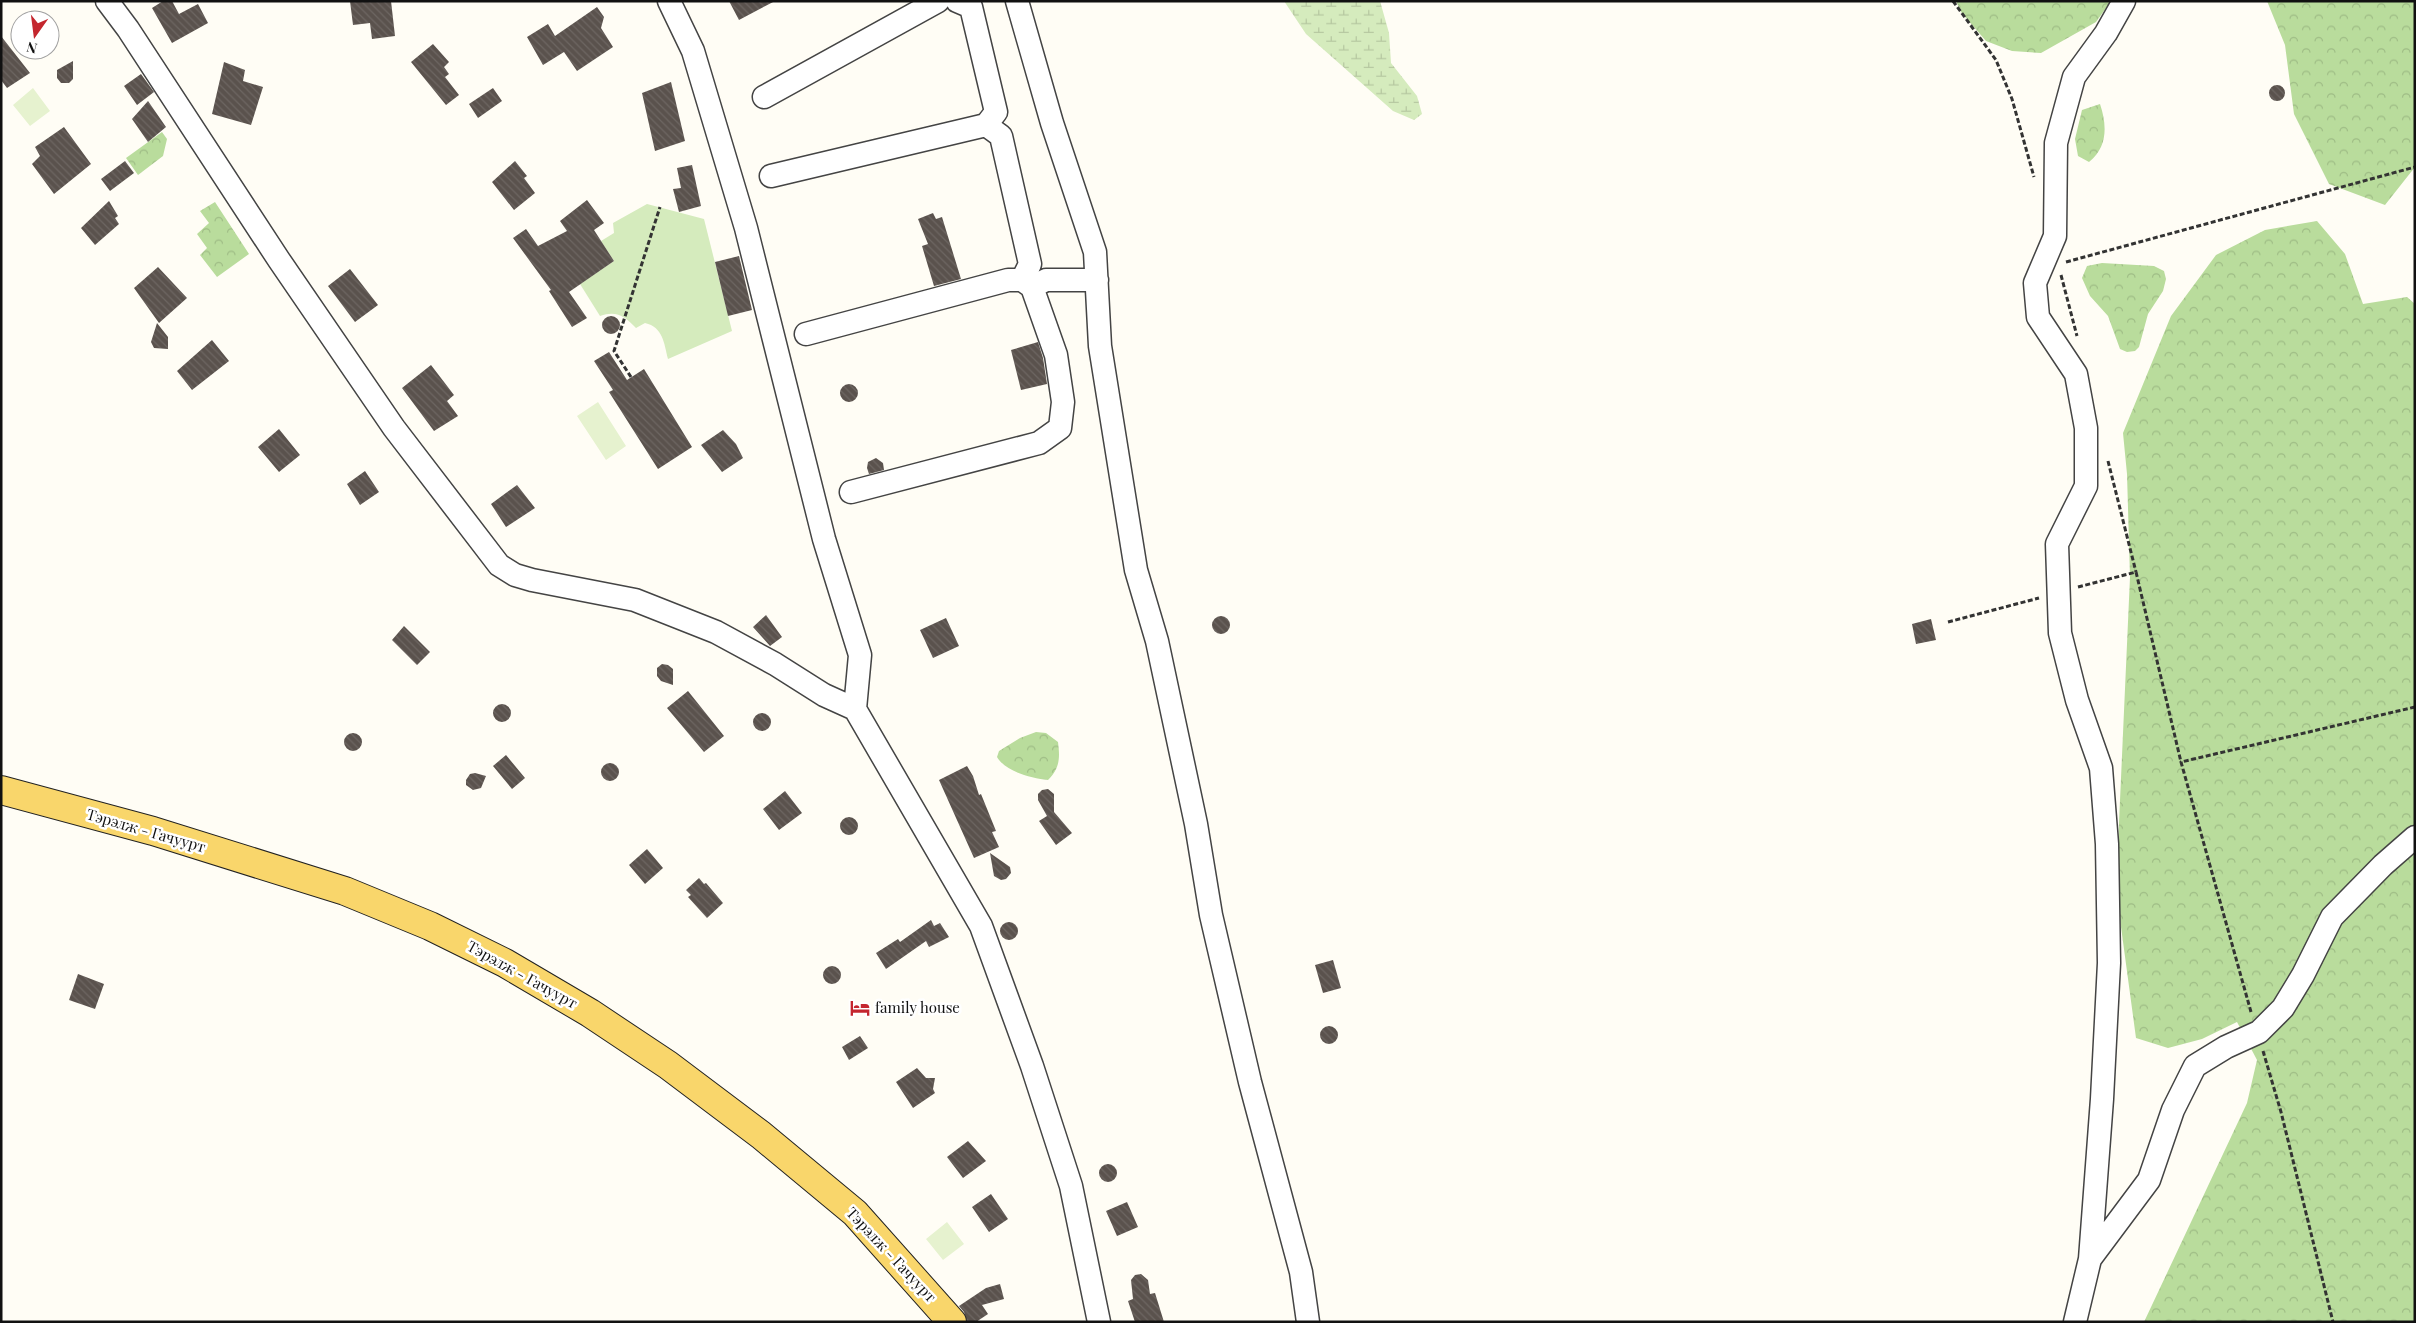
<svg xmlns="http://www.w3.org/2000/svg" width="2416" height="1323" font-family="'Playfair Display',serif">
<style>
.grass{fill:#d5ebbd}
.forest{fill:url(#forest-crowns)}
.wetland{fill:url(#wetland-marsh)}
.pitch{fill:#e6f2cf}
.building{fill:url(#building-back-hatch)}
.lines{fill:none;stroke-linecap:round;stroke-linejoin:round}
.minor-casing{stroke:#444;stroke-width:25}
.major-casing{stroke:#222;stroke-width:30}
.path{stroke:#333;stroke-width:3;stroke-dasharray:5 2.5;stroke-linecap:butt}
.minor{stroke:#fff;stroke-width:22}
.major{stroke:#f9d66b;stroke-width:28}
.labels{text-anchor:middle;stroke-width:5;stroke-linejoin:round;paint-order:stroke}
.street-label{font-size:15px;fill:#111;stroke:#fff}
.poi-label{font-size:15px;fill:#111;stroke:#fff;text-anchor:start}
</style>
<defs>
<pattern id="forest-crowns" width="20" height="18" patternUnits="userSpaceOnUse" patternTransform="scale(1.25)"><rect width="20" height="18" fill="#b9dc9c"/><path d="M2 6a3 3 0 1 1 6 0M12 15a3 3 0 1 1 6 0" fill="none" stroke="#9ebc85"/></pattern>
<pattern id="wetland-marsh" width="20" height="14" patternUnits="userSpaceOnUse" patternTransform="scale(1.25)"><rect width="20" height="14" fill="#d5ebbd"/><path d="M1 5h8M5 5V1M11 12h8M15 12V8" fill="none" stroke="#b6c8a1"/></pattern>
<pattern id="building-back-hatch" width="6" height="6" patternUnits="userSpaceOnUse" patternTransform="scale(1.25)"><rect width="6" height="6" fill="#5a524d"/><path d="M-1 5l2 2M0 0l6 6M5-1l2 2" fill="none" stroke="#6d6662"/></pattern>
</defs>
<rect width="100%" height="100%" fill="#fffdf5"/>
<path class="grass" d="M647,204L704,219L732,331L668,359C664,343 663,327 645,323L636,328C625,316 616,310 600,316L580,284L614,261L601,241L614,233L613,223Z"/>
<path class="forest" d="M1956,1H2111L2096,22L2041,53L2012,51L1986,41L1961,12Z
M2267,1H2415V167L2385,205L2329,184L2294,114L2285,45Z
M2100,104C2107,125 2108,147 2089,162L2078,156L2075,139L2082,110Z
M162,132L167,139L163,156L138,175L126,158Z
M215,202L249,254L217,277L200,255L207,248L197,234L209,223L200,211Z
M2317,221L2345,254L2363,304L2407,297L2415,304V1322H2144L2247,1103L2257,1060L2237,1022L2202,1039L2168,1048L2136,1038L2116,890L2130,577L2127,474L2123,433L2171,316L2216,255L2265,230Z
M2102,263L2154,266L2164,271L2166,279L2163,291L2148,314L2139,347L2135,351L2127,352L2120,349L2108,316L2090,296L2082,278L2087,266Z
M1036,732L1046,733L1058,742C1060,758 1060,768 1048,780C1031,778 1006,772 997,757L999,751L1020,738Z"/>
<path class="wetland" d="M1284,1H1380L1389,33L1391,63L1417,96L1422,114L1414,120L1393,111L1306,34Z"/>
<path class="pitch" d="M33,88L50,111L30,126L13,105Z
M598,402L626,446L606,460L577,416Z
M947,1222L964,1244L943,1260L926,1239Z"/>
<path class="building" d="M163,1H172L179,14L198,4L208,23L172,43L152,8Z
M350,1H391L395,36L372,39L370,23L353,25Z
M729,1H775L739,20Z
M597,7L604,17L601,28L613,47L577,71L564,52L543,65L527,37L548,24L555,36Z
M1,36L30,73L7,88L1,80Z
M433,44L449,62L444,67L449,74L445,77L459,95L446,105L411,62Z
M73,61V79L69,83H61L57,78V70Z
M224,62L245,70L243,81L263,87L251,125L212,114Z
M141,74L154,92L137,105L124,86Z
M671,82L685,141L655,151L642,93Z
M2269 93a8 8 0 1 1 16 0a8 8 0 1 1-16 0Z
M493,88L502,101L478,118L469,104Z
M148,101L166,127L148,142L132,119Z
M64,127L91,164L54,194L32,164L40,156L35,147Z
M125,161L134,173L110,191L101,179Z
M515,161L527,176L524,178L535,193L514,210L492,182Z
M692,165L701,206L679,212L673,189L681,188L677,168Z
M587,200L604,223L594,230L614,261L569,292L587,318L572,327L549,291L551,290L513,238L526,229L538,246L567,231L560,221Z
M109,201L118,216L115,218L119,224L95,245L81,228Z
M933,213L936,219L942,217L961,279L934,286L922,246L928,244L918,219Z
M739,256L752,310L728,316L715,262Z
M158,267L187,298L159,323L134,288Z
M350,269L378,305L355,322L328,286Z
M602 325a9 9 0 1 1 18 0a9 9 0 1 1-18 0Z
M157,323L168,337V349L154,348L151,342Z
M212,340L229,361L192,390L177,371Z
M1038,342L1043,358L1047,384L1021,390L1011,350Z
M609,352L627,380L644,369L692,447L658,469L609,392L613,390L594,361Z
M431,365L454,395L447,401L458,416L434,431L402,388Z
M840 393a9 9 0 1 1 18 0a9 9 0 1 1-18 0Z
M279,429L300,455L279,472L258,447Z
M723,430L736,444L743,458L722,472L701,445Z
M876,458L883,463L884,470L869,474L867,468L868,462Z
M365,471L379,492L360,505L347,484Z
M517,485L535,508L506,527L491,504Z
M766,615L782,637L770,646L753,627Z
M1212 625a9 9 0 1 1 18 0a9 9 0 1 1-18 0Z
M946,618L959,646L933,658L920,630Z
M1931,619L1936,640L1916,644L1912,624Z
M404,626L430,652L417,665L392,640Z
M662,664L668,665L673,669V685L661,681L657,676V668Z
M688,691L724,736L704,752L667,708Z
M493 713a9 9 0 1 1 18 0a9 9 0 1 1-18 0Z
M753 722a9 9 0 1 1 18 0a9 9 0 1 1-18 0Z
M344 742a9 9 0 1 1 18 0a9 9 0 1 1-18 0Z
M506,755L525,778L512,789L493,766Z
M601 772a9 9 0 1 1 18 0a9 9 0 1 1-18 0Z
M967,766L973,776L979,795L981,794L996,831L992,832L999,847L974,858L939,780Z
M475,773L486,776L481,788L473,790L466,785V780L470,774Z
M1048,789L1054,794V812L1072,833L1056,845L1039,821L1047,816L1038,800V794L1042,790Z
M785,791L802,813L779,830L763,809Z
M840 826a9 9 0 1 1 18 0a9 9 0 1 1-18 0Z
M647,849L663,868L645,884L629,865Z
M990,853L1010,867L1011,873L1006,879L1001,880L994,876Z
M699,878L704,884L706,883L723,903L707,918L688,897L691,895L686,890Z
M931,920L934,926L940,923L949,937L929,947L926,941L886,969L876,953L898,939L900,942Z
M1000 931a9 9 0 1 1 18 0a9 9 0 1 1-18 0Z
M1333,960L1341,988L1323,993L1315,965Z
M823 975a9 9 0 1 1 18 0a9 9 0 1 1-18 0Z
M78,974L104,984L95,1009L69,1000Z
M1320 1035a9 9 0 1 1 18 0a9 9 0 1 1-18 0Z
M860,1036L868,1048L849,1060L842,1047Z
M917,1068L926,1078H935L933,1089L935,1093L913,1108L896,1082Z
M968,1141L986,1161L963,1178L947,1157Z
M1099 1173a9 9 0 1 1 18 0a9 9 0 1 1-18 0Z
M991,1194L1008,1219L989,1232L972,1207Z
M1127,1202L1138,1227L1117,1236L1106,1211Z
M1141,1274L1148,1280L1150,1294L1155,1293L1164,1322H1135L1128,1301L1133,1299L1131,1280L1135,1275Z
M1000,1284L1004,1299L982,1305L988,1314L976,1322H967L964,1312L959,1306L986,1288Z"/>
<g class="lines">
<defs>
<path id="minor" d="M107,1L128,29L279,260L394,428L499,565L515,575L532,580L635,600L716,632L775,664L824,695L855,709
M669,1L693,51L746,228L824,539L860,655L855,709L981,926L1032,1066L1071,1186L1099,1322
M957,1L971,7L996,112L986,125
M1017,1L1052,123L1095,252L1100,346L1136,570L1157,641L1196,824L1211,915L1250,1082L1301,1272L1308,1322
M764,97L938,1
M771,176L986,125L1001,136L1030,264L1022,280
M1032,287L1046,280H1097
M806,334L1008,280H1022L1032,287L1056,355L1063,402L1060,428L1039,443L851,492
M2090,1259L2102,1099L2109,963L2107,844L2101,768L2077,700L2060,633L2057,544L2086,486V428L2076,374L2038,317L2035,283L2055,236L2056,143L2074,77L2106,33L2124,1
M2075,1322L2090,1259L2149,1180L2173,1110L2195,1066L2226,1047L2259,1032L2283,1008L2303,975L2332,917L2383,865L2415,837"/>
<path id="major" d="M1,790L153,831L345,891L430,926L505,963L590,1013L668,1065L761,1135L855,1213L952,1322"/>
</defs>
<use href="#minor" class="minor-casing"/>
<use href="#major" class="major-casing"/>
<path class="path" d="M1953,1L1996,60L2012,99L2034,177
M2066,262L2415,167
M2061,275L2077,336
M631,377L614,351L660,207
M2108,461L2136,572
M2078,587L2136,572L2181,762
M1948,622L2039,598
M2251,1012L2181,762L2415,707
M2263,1051L2281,1112L2333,1322"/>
<use href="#minor" class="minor"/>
<use href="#major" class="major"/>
</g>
<defs>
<symbol id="hotel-bare" viewBox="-9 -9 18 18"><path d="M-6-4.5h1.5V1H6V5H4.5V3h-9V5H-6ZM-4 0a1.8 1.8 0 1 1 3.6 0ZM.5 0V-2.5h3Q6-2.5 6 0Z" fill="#c4262e" stroke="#fff" stroke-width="2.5" paint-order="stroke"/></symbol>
</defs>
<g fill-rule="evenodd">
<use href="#hotel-bare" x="846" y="994" width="28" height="28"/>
</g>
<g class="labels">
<g class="street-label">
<text transform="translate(146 831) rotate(16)" y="5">Тэрэлж - Гачуурт</text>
<text transform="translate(522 975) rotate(29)" y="5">Тэрэлж - Гачуурт</text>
<text transform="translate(891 1255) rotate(47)" y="5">Тэрэлж - Гачуурт</text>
</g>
<g class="poi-label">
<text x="875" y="1013">family house</text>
</g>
</g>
<rect width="2416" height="1323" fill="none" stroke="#111111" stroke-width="5"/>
<g transform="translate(35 35) rotate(194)"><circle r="24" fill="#ffffff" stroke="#a0a0a0"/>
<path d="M0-4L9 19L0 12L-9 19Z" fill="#c4262e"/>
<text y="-8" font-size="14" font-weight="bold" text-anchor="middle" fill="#111111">N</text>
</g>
</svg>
